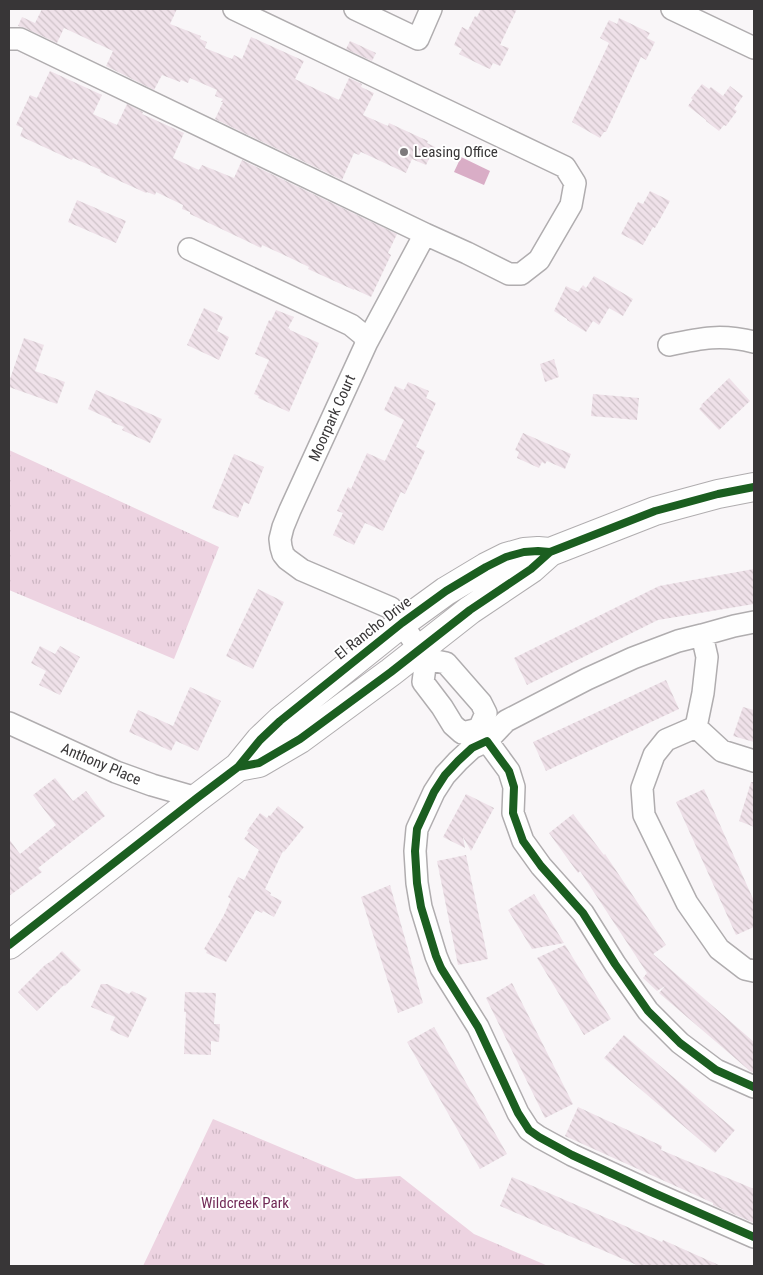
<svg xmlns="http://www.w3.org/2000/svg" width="763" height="1275" font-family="'Roboto Condensed',sans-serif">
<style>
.grass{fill:url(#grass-tufts)}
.water{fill:#d9adc6}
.building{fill:url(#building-back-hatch)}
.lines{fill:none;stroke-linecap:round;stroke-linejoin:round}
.minor-casing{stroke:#b0adaf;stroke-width:24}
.secondary-casing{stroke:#b0adaf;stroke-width:30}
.minor{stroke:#fefefe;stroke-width:21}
.secondary{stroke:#fefefe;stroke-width:28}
.cycleway-casing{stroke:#fff;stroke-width:11}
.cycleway{stroke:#1b5e20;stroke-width:8}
.poi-dot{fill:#7c797b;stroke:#fff;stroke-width:2}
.labels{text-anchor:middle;stroke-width:4;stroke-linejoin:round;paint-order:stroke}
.poi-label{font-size:15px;fill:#383637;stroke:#fff;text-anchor:start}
.street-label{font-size:15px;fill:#383637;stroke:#fff}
.park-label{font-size:15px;fill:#722a57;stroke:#fff}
</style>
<defs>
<pattern id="grass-tufts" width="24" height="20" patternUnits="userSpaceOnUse" patternTransform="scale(1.25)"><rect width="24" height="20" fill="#edd3e1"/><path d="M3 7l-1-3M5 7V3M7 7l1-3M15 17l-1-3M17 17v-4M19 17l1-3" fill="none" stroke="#ccb6c2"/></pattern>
<pattern id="building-back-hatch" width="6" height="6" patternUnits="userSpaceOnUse" patternTransform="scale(1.25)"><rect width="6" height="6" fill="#efe1e9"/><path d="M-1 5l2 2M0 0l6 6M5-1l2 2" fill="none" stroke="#cec2c8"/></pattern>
</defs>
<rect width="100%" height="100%" fill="#f9f6f8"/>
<path class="grass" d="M9,450L219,547L174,659L9,590Z
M213,1119L356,1179L400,1176L474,1234L548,1266H143Z"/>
<path class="water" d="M461,157L490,171L484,185L454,172Z"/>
<path class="building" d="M42,9H177L170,24L201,36L200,39L207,42L205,48L232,59L234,55L242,59L251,37L304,61L295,79L339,100L349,78L362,84L361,87L374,93L363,115L388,126L389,123L428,141L427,143L435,147L426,165L412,159L406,173L361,152L359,155L354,153L342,180L215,119L223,102H221L223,99L215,96L217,90L190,78L188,83L181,80L180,82L162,75L154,90L106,66L113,51L64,28L57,43L25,28L18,26L22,17L35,23Z
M481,9H517L500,45L509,48L500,66L493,63L490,69L483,66L459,54L462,49L454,45L462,27L468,30L475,16L477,17Z
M619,18L650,33L647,38L655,42L646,60L641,57L606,132H604L600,138L572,122L609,43L600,38L609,20L617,24Z
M350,41L376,53L372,61L346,49Z
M50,71L102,95L93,114L117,125L127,104L143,112L142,114L184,133L173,158L199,170L202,165L234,178L242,160L397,234L388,253L391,255L371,297L354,289V290L308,269L309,267L282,254L262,245L261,248L190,214V212L182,209L183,205L156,192L155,195L147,192L146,193L100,172L101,170L73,158L72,160L20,136L23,128L16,125L30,95L37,98Z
M702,84L709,89L711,87L723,96L730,86L743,96L734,109L737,111L726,126L724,125L719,131L706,121V120L688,106L693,99L691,98Z
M650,191L670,201L655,228L653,227L643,245L621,234L638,202L643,204Z
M77,200L126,221L116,243L68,222Z
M594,276L633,299L623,316L609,308L599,325L593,321L586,332L567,320V319L554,311L566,286L578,292L583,285L586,288Z
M204,308L223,317L217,331L229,337L219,360L187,345Z
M276,310L294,317L288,328L290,329V330L319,343L289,412L258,398L259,396L254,394L269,360L255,354L269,320L271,321Z
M24,338L44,345L35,371L65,382L57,404L9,387V382Z
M554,359L559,377L545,382L540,364Z
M729,378L750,401L719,430L699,409L702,406L701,405Z
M408,382L429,391L426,398L436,403L416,447L425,451L405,494L401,492L383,531L365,523L354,545L333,535L343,513L337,511L348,487L351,489L367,453L385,461L404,420L384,410L395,386L404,390Z
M96,390L162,419L150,443L122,430L124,427L111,422L112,420L88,409Z
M593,394L639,398L637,420L591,416Z
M523,433L571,454L565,469L547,461L545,464L542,462L539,468L517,458L519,452L515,450Z
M234,454L264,467L249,504L244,502L238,518L212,508Z
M754,569V604L658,620L527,685L514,658L659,586Z
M258,589L284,602L253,669L226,656Z
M40,646L55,654L60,646L80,657L60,695L39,685L46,671L31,663Z
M666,680L679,709L546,771L533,742Z
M190,687L221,701L198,751L176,741L171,751L129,732L138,710L173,726Z
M743,707L754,710V742L733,736Z
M55,778L73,801L86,791L105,816L38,868L42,872L9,896V839L20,854L56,825L33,795Z
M751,782H754V827L739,821Z
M704,789L754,901V927L736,935L676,802Z
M466,794L494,808L471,851L463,837L465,848L443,837Z
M278,806L304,827L284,852L283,851L265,889L271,893L270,895L282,901L274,917L263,911L262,913L256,910L226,962L206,953L207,951L204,949L224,915L231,899L228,897L238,877L244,880L259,850L244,839L249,832L247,831L260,813L267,818L269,815L270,816Z
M573,814L604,855L605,854L666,945L653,954L754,1042V1073L750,1071L659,993L665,986L657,991L643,978L647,973L580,871L578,873L549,833Z
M466,855L488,959L458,965L437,861Z
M390,885L423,1003L398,1013L361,897Z
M534,894L547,915L564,943L532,949L508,910Z
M565,945L611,1019L584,1035L537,958Z
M62,951L81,970L65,986L64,985L37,1011L18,992L45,965L53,960Z
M512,983L573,1104L545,1118L486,998Z
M101,984H107L129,994L132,991L147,998L128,1038L110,1030L115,1017L91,1007Z
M185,992L216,993L214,1024H220L219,1042L211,1041V1055L184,1054L186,1012H184Z
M434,1027L507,1154L480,1169L407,1042Z
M624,1035L735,1130L715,1153L604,1058Z
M578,1107L662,1146L661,1150L754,1189V1223L713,1205V1203L565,1136Z
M512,1177L662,1242L663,1240L721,1266H639L500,1206Z"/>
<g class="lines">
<defs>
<path id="minor" d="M234,9L565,167L575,183L571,205L539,260L521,274H509L467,253L425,234L367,342
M355,9L418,39L431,9
M672,9L754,48
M9,39H20L425,234
M189,249L351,325L362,334L367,342L290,510L283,527L280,539L281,547L283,554L287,559L302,570L391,608L426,659L446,663L481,703L486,713L479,729
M669,345C702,338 721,334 754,342
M702,635L734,626L754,622
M426,659L423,682L442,707L453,725L462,733L479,729
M9,723L116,772L152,785L197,798
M696,727L666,740L654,755L642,788L644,815L687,903L719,949L745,969L754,971
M696,727L722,751L754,761
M479,730L487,741L506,721L587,679L633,658L678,641L702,635L707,657L703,693L696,727
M754,1087L716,1070L680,1043L648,1011L615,964L583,913L541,866L523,841L513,813L514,787L509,771L487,741L472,748L458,761L445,775L434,792L417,829L415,851L417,883L421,907L436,956L441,968L478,1027L518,1113L529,1130L539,1137L572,1155L654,1193L754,1237"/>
<path id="secondary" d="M238,767L259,763L300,739L391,672L470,610L531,569L550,552L655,511L718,494L754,487
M9,945L197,798L238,767L260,740L280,721L402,623L446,591L486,567L506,557L524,552L538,551L550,552"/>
</defs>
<use href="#minor" class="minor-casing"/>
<use href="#secondary" class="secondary-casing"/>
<use href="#minor" class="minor"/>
<use href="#secondary" class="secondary"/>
<defs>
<path id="cycleway" d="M238,767L259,763L300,739L391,672L470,610L531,569L550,552L655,511L718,494L754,487
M9,945L197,798L238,767L260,740L280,721L402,623L446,591L486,567L506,557L524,552L538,551L550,552
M754,1087L716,1070L680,1043L648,1011L615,964L583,913L541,866L523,841L513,813L514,787L509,771L487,741L472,748L458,761L445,775L434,792L417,829L415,851L417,883L421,907L436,956L441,968L478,1027L518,1113L529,1130L539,1137L572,1155L654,1193L754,1237"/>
</defs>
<use href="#cycleway" class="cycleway-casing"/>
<use href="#cycleway" class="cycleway"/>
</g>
<circle class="poi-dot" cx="404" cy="152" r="5"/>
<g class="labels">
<g class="poi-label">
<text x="414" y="157">Leasing Office</text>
</g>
<g class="street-label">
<text transform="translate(332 418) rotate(-66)" y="5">Moorpark Court</text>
<text transform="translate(373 628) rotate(-38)" y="5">El Rancho Drive</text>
<text transform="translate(101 764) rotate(23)" y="5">Anthony Place</text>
</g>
<g class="park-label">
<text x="245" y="1208">Wildcreek Park</text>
</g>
</g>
<rect width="763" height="1275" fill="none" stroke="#383637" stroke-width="20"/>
</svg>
